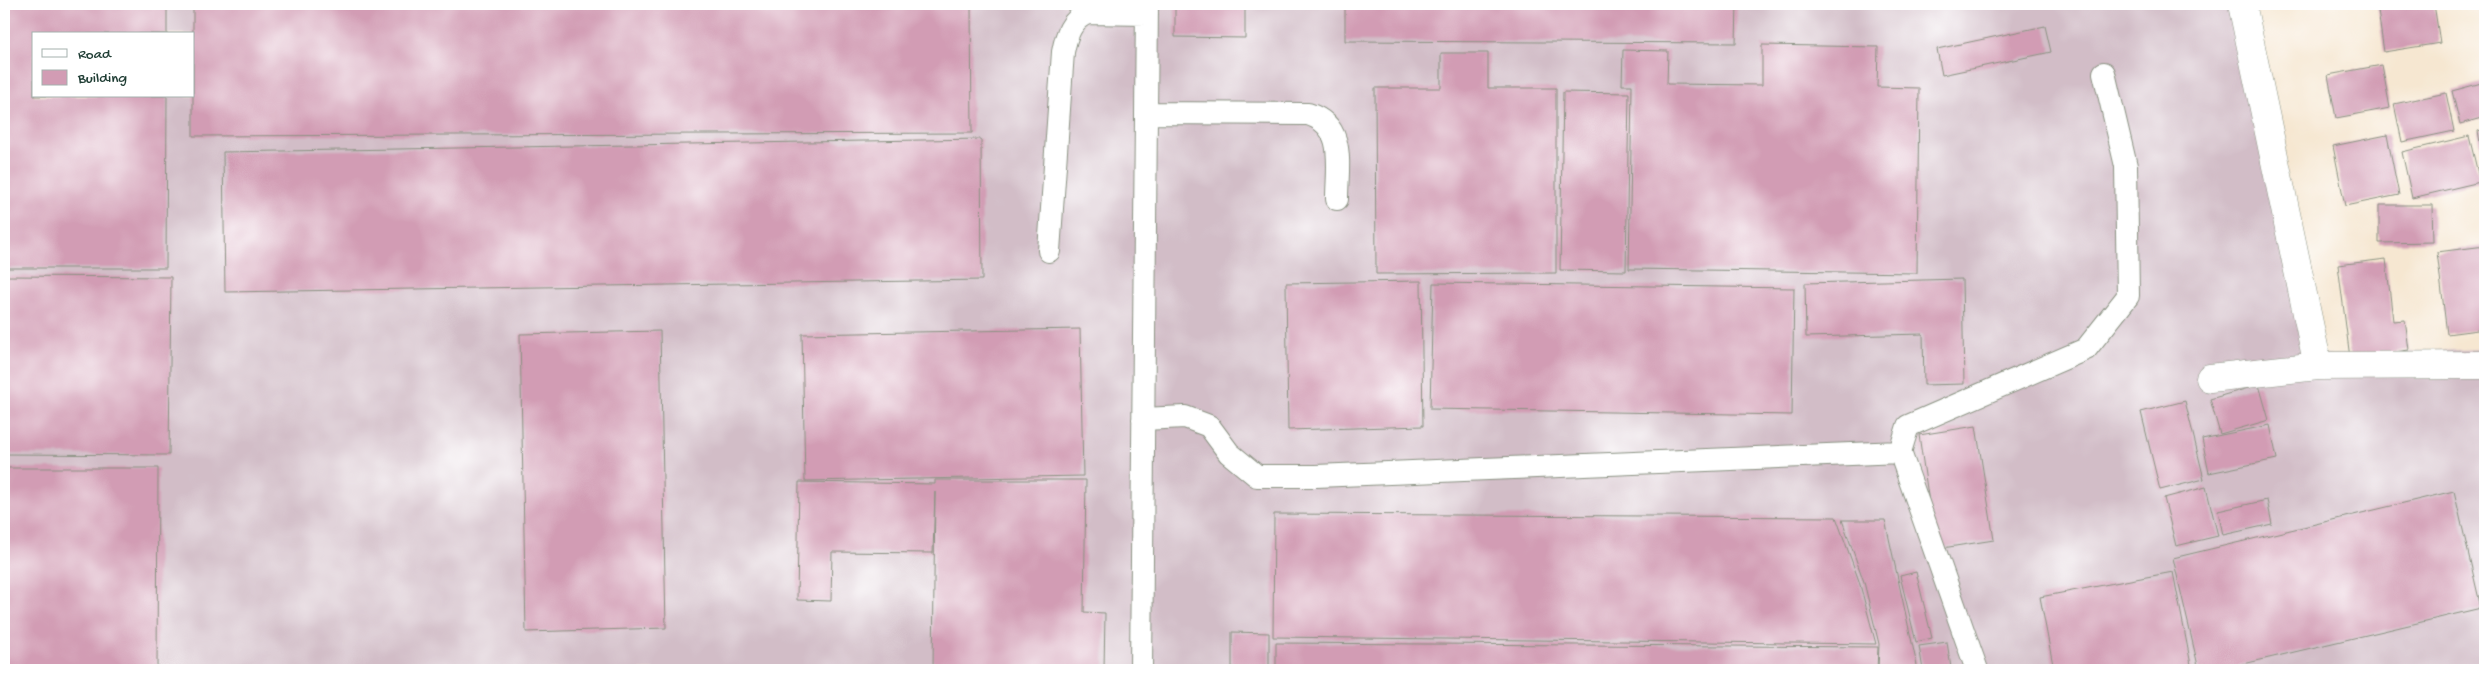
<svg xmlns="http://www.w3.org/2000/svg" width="2489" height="674" font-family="'Gochi Hand',sans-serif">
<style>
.industrial{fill:#d2bdc7;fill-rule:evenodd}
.building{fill:#d29cb4}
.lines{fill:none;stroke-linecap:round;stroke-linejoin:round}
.lane-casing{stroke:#8a9282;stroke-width:24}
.street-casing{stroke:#8a9282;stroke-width:29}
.lane{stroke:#fff;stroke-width:22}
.street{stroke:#fff;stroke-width:28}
</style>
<rect width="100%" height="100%" fill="#fff"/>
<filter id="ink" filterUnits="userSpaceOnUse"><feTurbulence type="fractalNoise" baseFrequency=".02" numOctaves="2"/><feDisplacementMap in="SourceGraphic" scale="10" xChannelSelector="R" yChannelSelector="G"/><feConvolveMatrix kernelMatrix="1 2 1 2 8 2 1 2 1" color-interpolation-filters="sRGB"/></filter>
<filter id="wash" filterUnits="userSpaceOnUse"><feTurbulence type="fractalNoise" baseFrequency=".0096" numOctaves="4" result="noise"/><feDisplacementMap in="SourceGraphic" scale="20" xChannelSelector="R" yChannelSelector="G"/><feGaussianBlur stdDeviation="1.12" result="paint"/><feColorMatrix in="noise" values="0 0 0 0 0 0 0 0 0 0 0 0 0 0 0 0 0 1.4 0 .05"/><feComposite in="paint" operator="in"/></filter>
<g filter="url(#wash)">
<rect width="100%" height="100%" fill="#f6e7d1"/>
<path class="industrial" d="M4,4H2235L2309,356L2485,349V670H4ZM34,34H194V96H34Z"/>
<g id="blocks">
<path class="building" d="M4,4H167V34H34V96H167L166,268H4Z
M193,4H971L972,133L193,136Z
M1175,4H1245V38L1175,37Z
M1345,4H1737L1736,43L1345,41Z
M2377,4H2434L2440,43L2384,52Z
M2045,26L2051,52L1942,75L1937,49Z
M1762,45L1878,47L1877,87L1919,88L1917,273L1629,269L1632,85H1622L1623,50L1668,51L1667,84L1762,85Z
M1441,53H1488V88H1556V273L1376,274L1375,88H1441Z
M2382,65L2390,108L2336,118L2328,75Z
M2485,82V117L2460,124L2452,91Z
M1563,92L1629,93L1626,271L1560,270Z
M2446,93L2454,131L2402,142L2394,104Z
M2485,129V163L2484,164L2478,131Z
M2387,135L2399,195L2345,206L2333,146Z
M2469,136L2480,182L2412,198L2402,152Z
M981,139L982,280L225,292L223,152Z
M2379,205H2432L2433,242L2379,243Z
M2485,246V329L2447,334L2437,252Z
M2386,259L2393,321L2405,320L2409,350L2350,358L2338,265Z
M4,276L171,277L169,455L4,454Z
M1962,279L1964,384L1924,385L1923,334L1806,337L1805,283Z
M1421,281L1423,426L1288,430L1286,283Z
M1433,283L1794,288L1792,415L1430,409Z
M1080,329L1083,476L805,481L802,334Z
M660,331L666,628L526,632L520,334Z
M2259,385L2269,420L2220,434L2210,399Z
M2185,401L2204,479L2160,490L2141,412Z
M2270,425L2277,459L2209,473L2202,439Z
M1976,426L1994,540L1936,549L1919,435Z
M4,468H158L157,670H4Z
M935,480H1086L1084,612L1105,613L1104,670H933L935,492L933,553L832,552L831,601L797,600L799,482L935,484Z
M2206,487L2218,536L2176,546L2164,498Z
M2454,491L2481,608L2218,670H2199L2173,558Z
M2267,500L2272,524L2223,535L2218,511Z
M1274,514L1836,517L1859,581L1876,644L1273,637Z
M1842,520H1885L1918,670H1878L1879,644L1864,582Z
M1916,572L1932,638L1916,642L1900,576Z
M2173,572L2192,670H2054L2040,597Z
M1232,632L1269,633V670H1232Z
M1947,642L1951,668L1923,670L1919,646Z
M1276,643L1878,647L1877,670H1276Z"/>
</g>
</g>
<g filter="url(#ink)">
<use href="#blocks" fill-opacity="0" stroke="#8a9282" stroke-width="1"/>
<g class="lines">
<defs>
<path id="lane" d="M1146,113L1308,114C1347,126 1337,166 1337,199
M1049,251L1063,52C1066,36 1071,19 1088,13L1147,14
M1143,419L1185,417L1209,426L1229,453L1257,476H1316L1900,452L1977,670
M1900,452L1908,426L2086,349L2128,296L2126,166L2104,73
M1141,670L1147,4"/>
<path id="street" d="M2242,4L2318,366
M2210,378L2318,366L2485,365"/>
</defs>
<use href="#lane" class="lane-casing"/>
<use href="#street" class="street-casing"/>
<use href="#lane" class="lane"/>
<use href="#street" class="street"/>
</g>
</g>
<rect width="2489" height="674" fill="none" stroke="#fff" stroke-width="20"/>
<rect x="32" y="32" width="162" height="65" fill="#ffffff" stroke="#a5b1ae"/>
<rect x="42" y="49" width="25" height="8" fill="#ffffff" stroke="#a5b1ae"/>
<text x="78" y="58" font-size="15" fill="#1f3d34">Road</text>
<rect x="42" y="70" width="25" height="15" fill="#d29cb4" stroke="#a5b1ae"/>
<text x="78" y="82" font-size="15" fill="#1f3d34">Building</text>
</svg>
